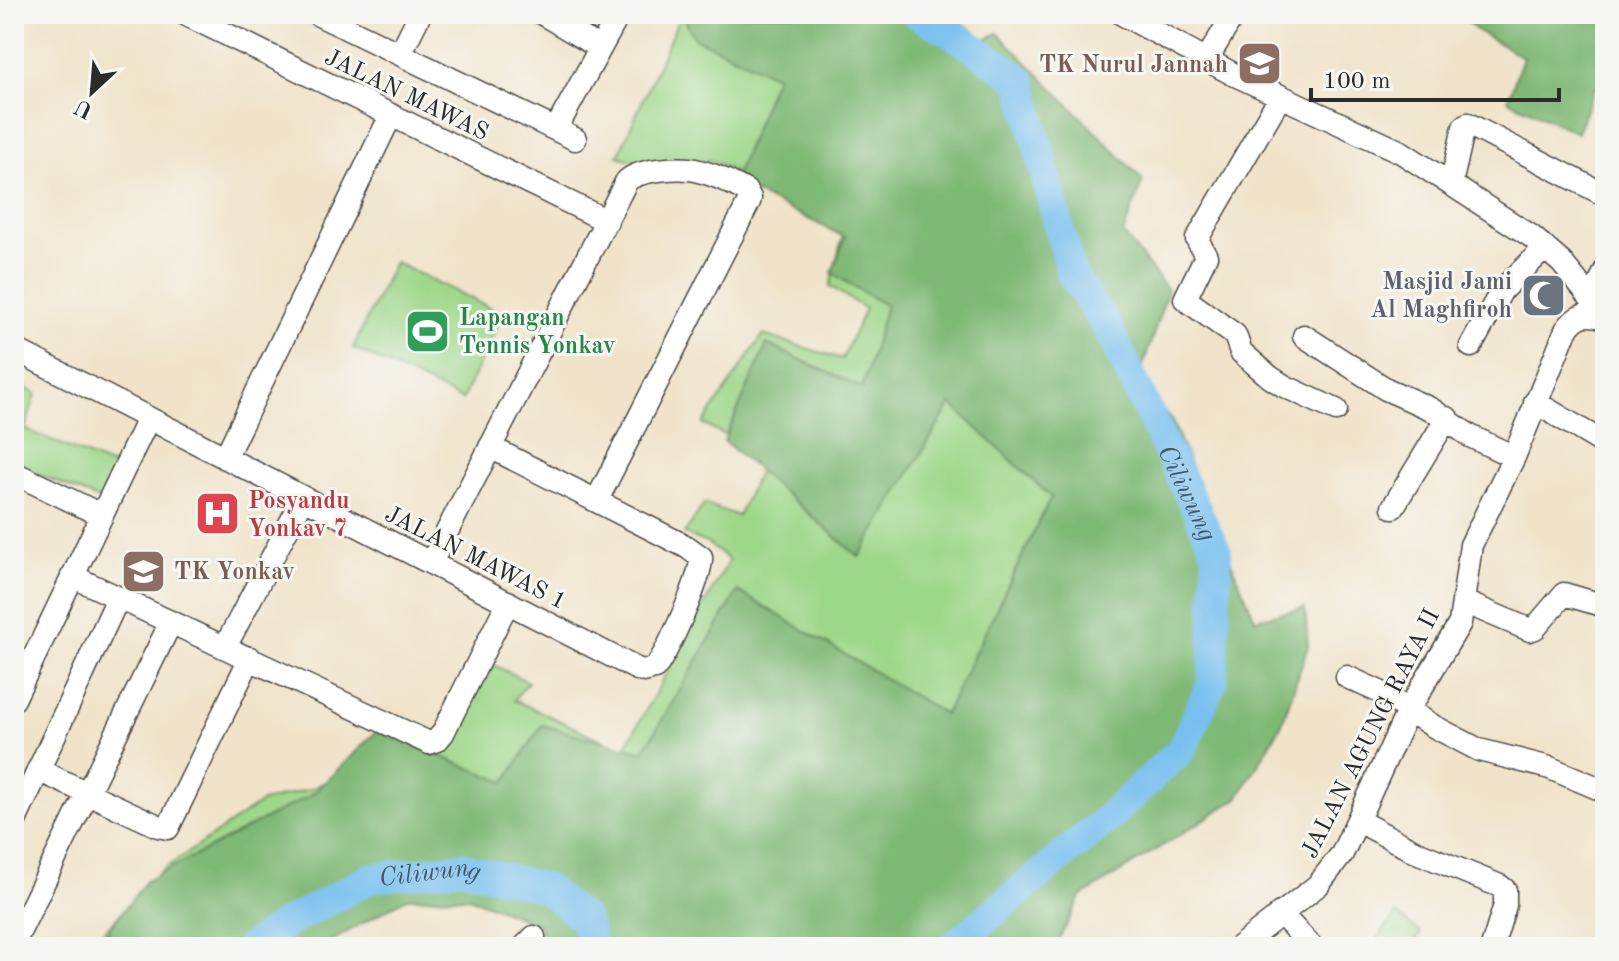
<svg xmlns="http://www.w3.org/2000/svg" width="1619" height="961" font-family="'Old Standard TT',serif">
<style>
.green{fill:#9dd789;stroke:#64815a;stroke-width:2}
.forest{fill:#7eb875;stroke:#547250;stroke-width:2}
.lines{fill:none;stroke-linecap:round;stroke-linejoin:round}
.river{stroke:#77bfef;stroke-width:30}
.minor-casing{stroke:#494743;stroke-width:25}
.minor{stroke:#fff;stroke-width:22}
.labels{text-anchor:middle;stroke-width:6;stroke-linejoin:round;paint-order:stroke}
.education-label{font-size:24px;font-weight:bold;fill:#785e54;stroke:#f6f6f2;text-anchor:end}
.street-label{font-size:24px;fill:#2b2b2b;stroke:#f6f6f2}
.worship-label{font-size:24px;font-weight:bold;fill:#5b616d;stroke:#f6f6f2;text-anchor:end}
.leisure-label{font-size:24px;font-weight:bold;fill:#27864d;stroke:#f6f6f2;text-anchor:start}
.health-label{font-size:24px;font-weight:bold;fill:#be3a42;stroke:#f6f6f2;text-anchor:start}
.water-label{font-size:26px;font-style:italic;fill:#425766;stroke:#f6f6f2}
</style>
<rect width="100%" height="100%" fill="#f6f6f2"/>
<filter id="ink" filterUnits="userSpaceOnUse"><feTurbulence type="fractalNoise" baseFrequency=".0125" numOctaves="2"/><feDisplacementMap in="SourceGraphic" scale="16" xChannelSelector="R" yChannelSelector="G"/><feConvolveMatrix kernelMatrix="1 2 1 2 8 2 1 2 1" color-interpolation-filters="sRGB"/></filter>
<filter id="wash" filterUnits="userSpaceOnUse"><feTurbulence type="fractalNoise" baseFrequency=".006" numOctaves="4" result="noise"/><feDisplacementMap in="SourceGraphic" scale="32" xChannelSelector="R" yChannelSelector="G"/><feGaussianBlur stdDeviation="1.8" result="paint"/><feColorMatrix in="noise" values="0 0 0 0 0 0 0 0 0 0 0 0 0 0 0 0 0 1.4 0 .05"/><feComposite in="paint" operator="in"/></filter>
<g filter="url(#wash)">
<rect width="100%" height="100%" fill="#f0e3c9"/>
<path class="green" d="M681,14H843L1186,657L460,841L183,947H95L103,932L161,871L262,802L311,789L376,757L453,730L494,665L528,682L514,700L624,750L729,560L707,543L684,534L704,504L738,516L766,456L703,424L763,335L842,359L865,309L830,286L844,230L709,159L689,179L618,156Z
M394,262L503,314L462,400L353,348Z
M14,381L36,394L25,429L117,468L109,504L14,464Z
M1396,914L1421,933L1410,947H1371Z"/>
<path class="forest" d="M682,14H950L985,39L998,33L1143,180L1123,234L1168,290L1137,384L1171,419L1255,619L1305,608L1308,646L1281,726L1238,798L1081,897L1055,947H548L537,924L469,897L407,898L321,947H96L146,881L313,794L377,731L505,782L542,725L643,752L738,591L945,714L1051,497L951,404L859,557L724,441L767,344L862,388L886,306L832,273L845,237L733,182L776,76L694,38Z
M1458,14H1605V91L1595,87L1577,133L1508,100L1523,57L1476,30Z"/>
<g class="lines">
<g class="river">
<path id="s1" d="M917,14L947,30L1021,80L1071,273L1109,330L1217,552L1213,681L1181,750L1108,818L952,947"/>
<path id="s2" d="M251,947L281,926L371,878L463,867L545,888L585,920L592,947"/>
</g>
</g>
</g>
<g filter="url(#ink)">
<g class="lines">
<defs>
<path id="minor" d="M185,14L607,221
M317,14L575,139
M543,14L600,48
M1122,14L1233,74L1401,152L1531,236L1562,263L1593,301L1592,314
M400,54L420,14
M1207,59L1234,14
M1280,97L1197,239L1206,256L1185,299L1235,335L1241,352L1270,377L1284,386L1336,410
M556,129L619,14
M1451,184L1464,127L1468,124L1605,195
M1593,301L1605,271
M1304,336L1386,389L1431,409L1470,436L1514,457
M1471,346L1502,290L1545,248
M14,349L637,669L644,671L655,668C667,653 703,575 701,557L687,547L490,447
M1535,402L1605,444
M225,458L391,115
M14,473L101,515
M1393,507L1447,418
M431,563L626,182C636,169 683,166 699,171C716,175 731,183 746,191L750,198L749,202L597,500
M72,576L429,743L437,740L443,733L508,602
M1464,602L1530,630L1535,628L1564,594L1605,606
M225,647L303,499
M1347,677L1382,693L1433,726L1479,750L1550,768L1605,791
M14,699L148,419
M38,770L158,826L168,828L250,658
M1359,821L1414,851L1500,886L1505,890V905L1492,947
M14,823L118,598
M1280,913L1312,947
M14,943L171,622
M524,947L534,937
M1239,947L1318,885L1342,854L1409,709L1460,623L1471,545L1514,457L1566,330C1577,314 1587,312 1605,318"/>
</defs>
<use href="#minor" class="minor-casing"/>
<use href="#minor" class="minor"/>
</g>
</g>
<defs>
<symbol id="school-square" viewBox="-11 -11 22 22"><rect x="-9" y="-9" width="18" height="18" rx="4" fill="#8d6e63" stroke="#f6f6f2"/><path d="M0-5L7-2L0 1L-7-2ZM-4 1L0 2.5L4 1V4Q0 6-4 4Z" fill="#fff"/></symbol>
<symbol id="mosque-square" viewBox="-11 -11 22 22"><rect x="-9" y="-9" width="18" height="18" rx="4" fill="#6b7280" stroke="#f6f6f2"/><path d="M3.5-4.9A6 6 0 1 0 3.5 4.9A5 5 0 1 1 3.5-4.9Z" fill="#fff"/></symbol>
<symbol id="stadium-square" viewBox="-11 -11 22 22"><rect x="-9" y="-9" width="18" height="18" rx="4" fill="#2e9e5b" stroke="#f6f6f2"/><path d="M0-5a6.5 5 0 1 0 0 10a6.5 5 0 1 0 0-10ZM-3.5-1.8h7v3.6h-7Z" fill="#fff"/></symbol>
<symbol id="hospital-square" viewBox="-11 -11 22 22"><rect x="-9" y="-9" width="18" height="18" rx="4" fill="#e0444e" stroke="#f6f6f2"/><path d="M-5-5h3v3.5h4V-5h3V5h-3V1.5h-4V5h-3Z" fill="#fff"/></symbol>
</defs>
<g fill-rule="evenodd">
<use href="#school-square" x="1234" y="38" width="51" height="51"/>
<use href="#mosque-square" x="1518" y="270" width="51" height="51"/>
<use href="#stadium-square" x="402" y="306" width="51" height="51"/>
<use href="#hospital-square" x="192" y="488" width="51" height="51"/>
<use href="#school-square" x="118" y="546" width="51" height="51"/>
</g>
<g class="labels">
<g class="education-label">
<text x="1228" y="72">TK Nurul Jannah</text>
<text x="174" y="579" text-anchor="start">TK Yonkav</text>
</g>
<g class="street-label">
<text transform="translate(407 94) rotate(26)" y="8">JALAN MAWAS</text>
<text transform="translate(476 557) rotate(27)" y="8">JALAN MAWAS 1</text>
<text transform="translate(1370 733) rotate(-63)" y="8">JALAN AGUNG RAYA II</text>
</g>
<g class="worship-label">
<text x="1512" y="289">Masjid Jami<tspan x="1512" dy="28">Al Maghfiroh</tspan></text>
</g>
<g class="leisure-label">
<text x="459" y="325">Lapangan<tspan x="459" dy="28">Tennis Yonkav</tspan></text>
</g>
<g class="health-label">
<text x="248" y="508">Posyandu<tspan x="248" dy="28">Yonkav 7</tspan></text>
</g>
<g class="water-label">
<text dy="9" stroke="none"><textPath href="#s1" startOffset="572">Ciliwung</textPath></text>
<text dy="9" stroke="none"><textPath href="#s2" startOffset="198">Ciliwung</textPath></text>
</g>
</g>
<rect width="1619" height="961" fill="none" stroke="#f6f6f2" stroke-width="48"/>
<g transform="translate(92 92) rotate(206)" stroke="#f6f6f2" stroke-width="6" paint-order="stroke">
<path d="M0-6L14 30L0 20L-14 30Z" fill="#2b2b2b"/>
<text y="-12" font-size="22" font-weight="bold" text-anchor="middle" fill="#2b2b2b">U</text>
</g>
<path d="M1311 88v12h248v-12" fill="none" stroke="#2b2b2b" stroke-width="4"/>
<text x="1323" y="88" font-size="24" fill="#2b2b2b" stroke="#f6f6f2" stroke-width="6" paint-order="stroke">100 m</text>
</svg>
